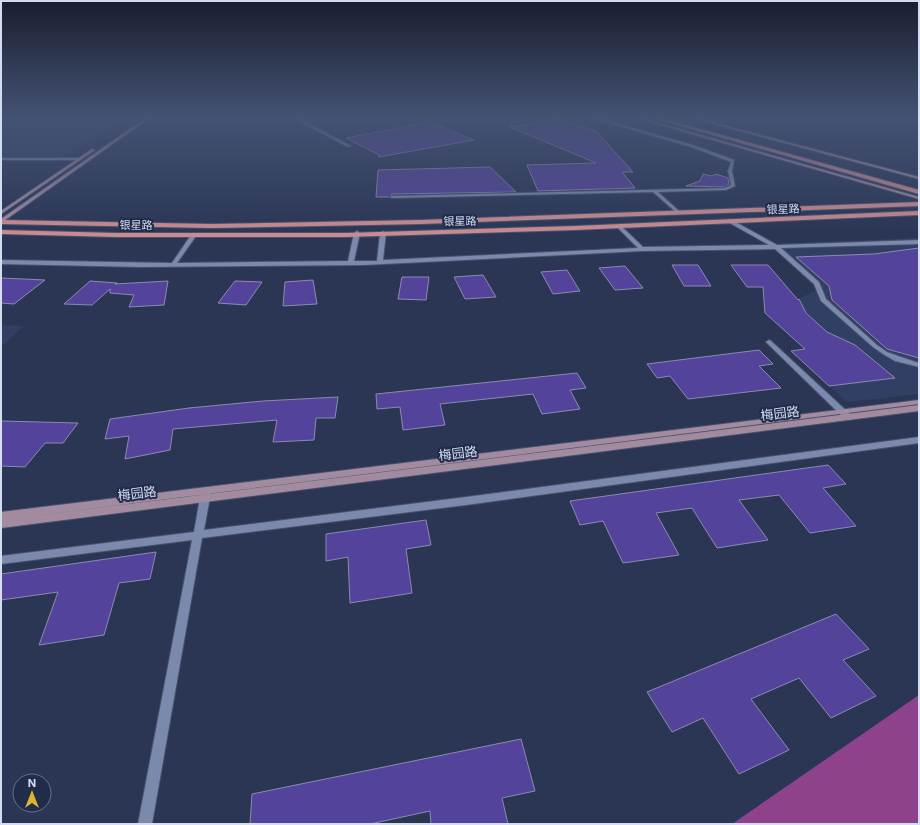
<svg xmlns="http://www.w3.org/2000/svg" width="920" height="825" font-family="Inter,'Noto Sans SC',sans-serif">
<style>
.built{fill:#323f64}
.forest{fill:#8d428b}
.building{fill:#54439b;stroke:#8d8ab0}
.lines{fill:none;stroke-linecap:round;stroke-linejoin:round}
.street-casing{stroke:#49526c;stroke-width:2}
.secondary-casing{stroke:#49526c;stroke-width:2}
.primary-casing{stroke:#49526c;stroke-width:2}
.street{fill:#7b89ad;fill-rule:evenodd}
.secondary{fill:#a28a9f;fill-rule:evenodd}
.primary{fill:#ca8b90;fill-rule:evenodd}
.labels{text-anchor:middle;stroke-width:4;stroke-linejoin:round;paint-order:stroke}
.far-street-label{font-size:11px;fill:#d4dcf0;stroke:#212c4a}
.street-label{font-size:13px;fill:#d4dcf0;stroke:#212c4a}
</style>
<rect width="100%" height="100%" fill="#2b3655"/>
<path class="built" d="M1,117H128L67,155L60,158H1Z
M919,238V394L847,402L791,351L810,349L793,338L765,313L764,302L799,299L820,288L770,244Z
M1,325L24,326L1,347Z"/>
<path class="forest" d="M919,695V824H732Z"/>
<path class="building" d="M557,119L596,131L633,172H622L635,188L538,191L527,165L596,163L510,127Z
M430,122L474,140L379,157V155L346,138Z
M490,167L516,192L392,194L389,197H376L378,170Z
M703,174L712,176L716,174L728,178L729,184L725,187L686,186L700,181Z
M919,248V358L887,349L832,300L829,286L796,257L874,254Z
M672,265H698L711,286H684Z
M731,265H768L798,300L799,299L806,313L827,332L855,345L895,378L829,386L791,351L805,349L765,313L763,287H747Z
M625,266L643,288L615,290L599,268Z
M567,270L580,291L553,294L541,272Z
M483,275L496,297L465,299L454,277Z
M402,277H429L426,300L398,299Z
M1,278L45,280L14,304L1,303Z
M313,280L317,304L283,306L285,282Z
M90,281L117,283L115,284L168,281L164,305L129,307L134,295L110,293V289L92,305L64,304Z
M235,281L262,282L246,305L218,303Z
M759,350L773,364L759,366L781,388L688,399L670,376L657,378L647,364Z
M577,373L586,388L570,390L580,409L542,414L533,394L440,404L445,425L403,430L400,407L377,409L376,394Z
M338,397L335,418H316L314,440L273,442L277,420L173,429L170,450L125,459L129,436L105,439L110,419L189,408L263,401Z
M1,421L78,423L63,443H45L25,467L1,466Z
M828,465L846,484L823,488L856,526L810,533L779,495L739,500L768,540L717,548L692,508L656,513L679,555L623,563L603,521L580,525L570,501Z
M426,520L431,545L406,549L412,593L350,603L348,557L326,561V534Z
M156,552L150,579L119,583L104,635L39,645L58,592L1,600V574Z
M836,614L869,649L843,660L876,696L831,718L799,678L751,699L789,750L739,774L703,718L672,732L647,692Z
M521,739L535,791L502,798L508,824H431L430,811L370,824H250L252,794Z"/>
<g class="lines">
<defs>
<path id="street" d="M291,117H296L351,146L348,147Z
M588,117H594L693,145L734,160L732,171L735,186L726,190L658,192L679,211V213H677L653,192L392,198L390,197L392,196L725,188L731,185L728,171L731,162L691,147Z
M1,158H80L82,159L80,160H1Z
M730,219L777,245L919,240V244L781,248L819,282L826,299L877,345L887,352L901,357L919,363V367L895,361L883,354L873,347L821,301L814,284L775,249L642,251L364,265L142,267L1,264V260L172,263L191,235L193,234L196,236L177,263L348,261L354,233L357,231L360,233L354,261H377L380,233L383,231L386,233L383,260L638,248L616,226L619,224L643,247L769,245L728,222V220Z
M769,340L771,341L851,415L852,417L851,419H845L767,343L766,342Z
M919,437V443L466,505L202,538L152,824H138L192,540L1,564V556L194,532L201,492L203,490L206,489L209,490L211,492L204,530L466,497Z"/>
<path id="secondary" d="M147,117H151L1,223V219Z
M632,117H638L919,197V199Z
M687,117H693L919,177V179Z
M92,149L95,150L1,214V211Z
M919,400V404L1,520V512Z
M919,405V411L1,528V520Z"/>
<path id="primary" d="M650,117H657L919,190V194Z
M919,202V206L421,224L211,228L1,224V220L211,224L421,220Z
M919,211V215L575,230L346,237H116L1,234V230L116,233H346L575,226Z"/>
</defs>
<use href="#street" class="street-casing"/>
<use href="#secondary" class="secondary-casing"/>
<use href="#primary" class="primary-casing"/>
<use href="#street" class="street"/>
<use href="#secondary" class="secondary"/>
<use href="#primary" class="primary"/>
</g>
<linearGradient id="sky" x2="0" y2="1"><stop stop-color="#181e2f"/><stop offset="0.5" stop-color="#445273"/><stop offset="1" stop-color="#445273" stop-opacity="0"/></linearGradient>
<rect width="920" height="233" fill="url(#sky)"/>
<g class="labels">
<g class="far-street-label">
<text transform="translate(783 209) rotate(-2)" y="4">银星路</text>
<text transform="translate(460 221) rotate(-1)" y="4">银星路</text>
<text transform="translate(136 225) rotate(1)" y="4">银星路</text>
</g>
<g class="street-label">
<text transform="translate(780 413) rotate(-7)" y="5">梅园路</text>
<text transform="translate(458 453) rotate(-7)" y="5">梅园路</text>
<text transform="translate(137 493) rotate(-7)" y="5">梅园路</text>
</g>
</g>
<rect width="920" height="825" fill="none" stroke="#d4dcf0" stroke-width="4"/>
<g transform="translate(32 793)"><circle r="19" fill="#212c4a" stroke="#69728c"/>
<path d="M0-3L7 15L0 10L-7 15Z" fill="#ddb133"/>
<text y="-6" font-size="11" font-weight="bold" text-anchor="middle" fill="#d4dcf0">N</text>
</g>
</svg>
